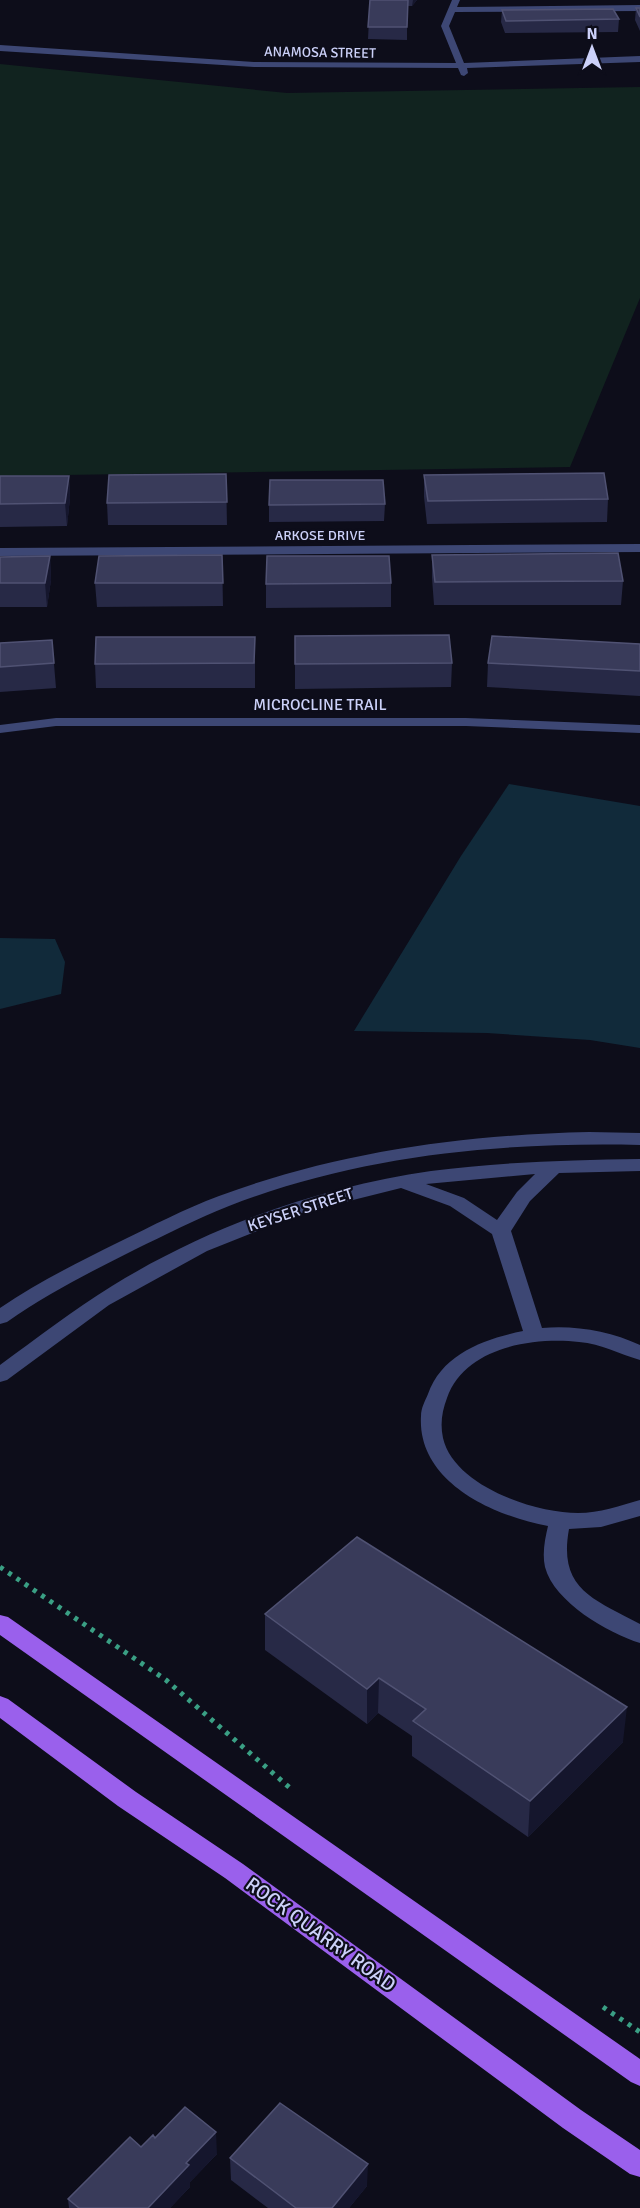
<svg xmlns="http://www.w3.org/2000/svg" width="640" height="2208" font-family="Signika,sans-serif">
<style>
.green{fill:#11231f}
.water{fill:#112a3a}
.lines{fill:none;stroke-linecap:round;stroke-linejoin:round}
.path{stroke:#3a9f84;stroke-width:5;stroke-dasharray:4 6;stroke-linecap:butt}
.minor{fill:#3d4774;fill-rule:evenodd}
.major{fill:#9a60ec;fill-rule:evenodd}
.wall{fill:#272946}
.shaded-wall{fill:#15162d}
.building{fill:#393b5a;stroke:#505273;stroke-width:1.5}
.labels{text-anchor:middle;stroke-width:4.5;stroke-linejoin:round;paint-order:stroke}
.far-street-label{font-size:14px;fill:#ccd1f9;stroke:#0d0d1a}
.street-label{font-size:16px;fill:#ccd1f9;stroke:#0d0d1a}
.near-street-label{font-size:20px;fill:#ccd1f9;stroke:#0d0d1a}
</style>
<rect width="100%" height="100%" fill="#0d0d1a"/>
<path class="green" d="M0,64L287,93L640,87V298L570,467L0,476Z"/>
<path class="water" d="M509,784L640,806V1048L590,1040L487,1033L354,1031L461,856Z
M0,938L55,939L65,962L61,994L0,1009Z"/>
<g class="lines">
<path class="path" d="M0,1567L166,1680L290,1788
M603,2007L640,2032"/>
<path class="minor" d="M452,0H460L457,7L640,5V11L455,12L449,26L464,63L640,56V62L467,68L468,73L464,76L461,75L458,68L254,67L0,51V45L254,62L456,63L441,26Z
M640,544V552L0,556V548Z
M56,718H466L640,725V733L466,726H56L0,733V725Z
M589,1132L640,1133V1145C500,1142 360,1155 229,1206C196,1219 165,1235 134,1250C90,1272 47,1294 7,1322L0,1324V1308C38,1282 79,1262 119,1242C152,1226 184,1209 219,1196C338,1152 462,1135 589,1132Z
M640,1159V1171L559,1173L530,1201L511,1231L542,1328C575,1325 610,1331 640,1345V1360C619,1354 602,1344 579,1342C533,1337 465,1347 447,1398C442,1411 440,1424 443,1438C454,1486 535,1513 578,1513C600,1513 619,1506 640,1500V1516L601,1527L569,1529C558,1589 593,1599 640,1624V1643C608,1633 554,1602 545,1567C542,1553 545,1539 548,1526C494,1516 417,1482 421,1416C421,1408 425,1401 428,1394C442,1354 484,1339 523,1331L492,1234L450,1206L401,1188L305,1212L207,1251L109,1305L7,1380L0,1382V1365C37,1338 73,1310 112,1286C208,1227 319,1187 431,1171C500,1162 570,1160 640,1159ZM535,1174L517,1192L497,1220L464,1198L426,1184Z"/>
<path class="major" d="M0,1615L8,1617L640,2059V2086L631,2082L0,1635Z
M0,1696L8,1699L136,1792L243,1864L581,2110L640,2150V2177L630,2174L563,2128L225,1878L118,1806L0,1718Z"/>
</g>
<path class="wall" d="M370,0H417L412,6H407V40L368,39Z
M636,8H640V31L635,20Z
M502,10L619,19L618,32L505,33L501,22Z
M226,474L227,525H108L107,503Z
M424,475L608,499L607,522L427,524L424,497Z
M0,476H69L70,498L67,526L0,527Z
M385,504L384,521L269,522V505Z
M222,555L223,606L97,607L95,583Z
M432,555L623,581L621,605H434L432,578Z
M50,556L51,580L47,607H0V557Z
M391,583V607L266,608V584Z
M295,636L452,663L451,687L295,689Z
M52,640L56,688L0,692V643Z
M640,644V696L487,687L488,663Z
M255,661V688H96L95,664Z
M265,1614L623,1742L528,1837L412,1756V1736L378,1713L367,1724L265,1650Z
M155,2138L217,2154L190,2182V2187L170,2208H69L68,2199Z
M230,2158L367,2186L349,2208H268L231,2180Z"/>
<path class="shaded-wall" d="M413,0H417L412,6Z
M69,476L70,498L67,526L65,503Z
M50,556L51,580L47,607L45,583Z
M379,1678L378,1713L367,1724V1689Z
M627,1707L623,1742L528,1837L530,1801Z
M216,2132L217,2154L190,2182V2187L170,2208H148L186,2163Z
M368,2164L367,2186L349,2208H332Z"/>
<path class="building" d="M370,0H408L407,27H368Z
M636,8H640V17Z
M613,9L619,19L506,21L502,10Z
M604,473L608,499L428,501L424,475Z
M226,474L227,502L107,503L109,475Z
M0,476H69L65,503L0,504Z
M270,480H383L385,504L269,505Z
M618,553L623,581L435,582L432,555Z
M222,555L223,583H95L99,556Z
M50,556L45,583H0V557Z
M267,556H389L391,583L266,584Z
M449,635L452,663L295,664V636Z
M492,636L640,644V671L488,663Z
M96,637H255L254,663L95,664Z
M52,640L54,663L0,667V643Z
M357,1537L627,1707L530,1801L413,1721L426,1709L379,1678L367,1689L265,1614Z
M280,2103L368,2164L332,2208H296L230,2158Z
M185,2107L216,2132L186,2163L189,2165L148,2208H79L68,2199L130,2137L141,2147L153,2135L155,2138Z"/>
<g class="labels">
<g class="far-street-label">
<text transform="translate(320 52) rotate(1)" y="5">ANAMOSA STREET</text>
<text x="320" y="540">ARKOSE DRIVE</text>
</g>
<g class="street-label">
<text x="320" y="710">MICROCLINE TRAIL</text>
<text transform="translate(300 1209) rotate(-18)" y="6">KEYSER STREET</text>
</g>
<g class="near-street-label">
<text transform="translate(321 1934) rotate(36)" y="7">ROCK QUARRY ROAD</text>
</g>
</g>
<g transform="translate(592 48)" stroke="#0d0d1a" stroke-width="4.5" paint-order="stroke">
<path d="M0-4.5L10 22L0 15L-10 22Z" fill="#ccd1f9"/>
<text y="-9" font-size="16" font-weight="bold" text-anchor="middle" fill="#ccd1f9">N</text>
</g>
</svg>
